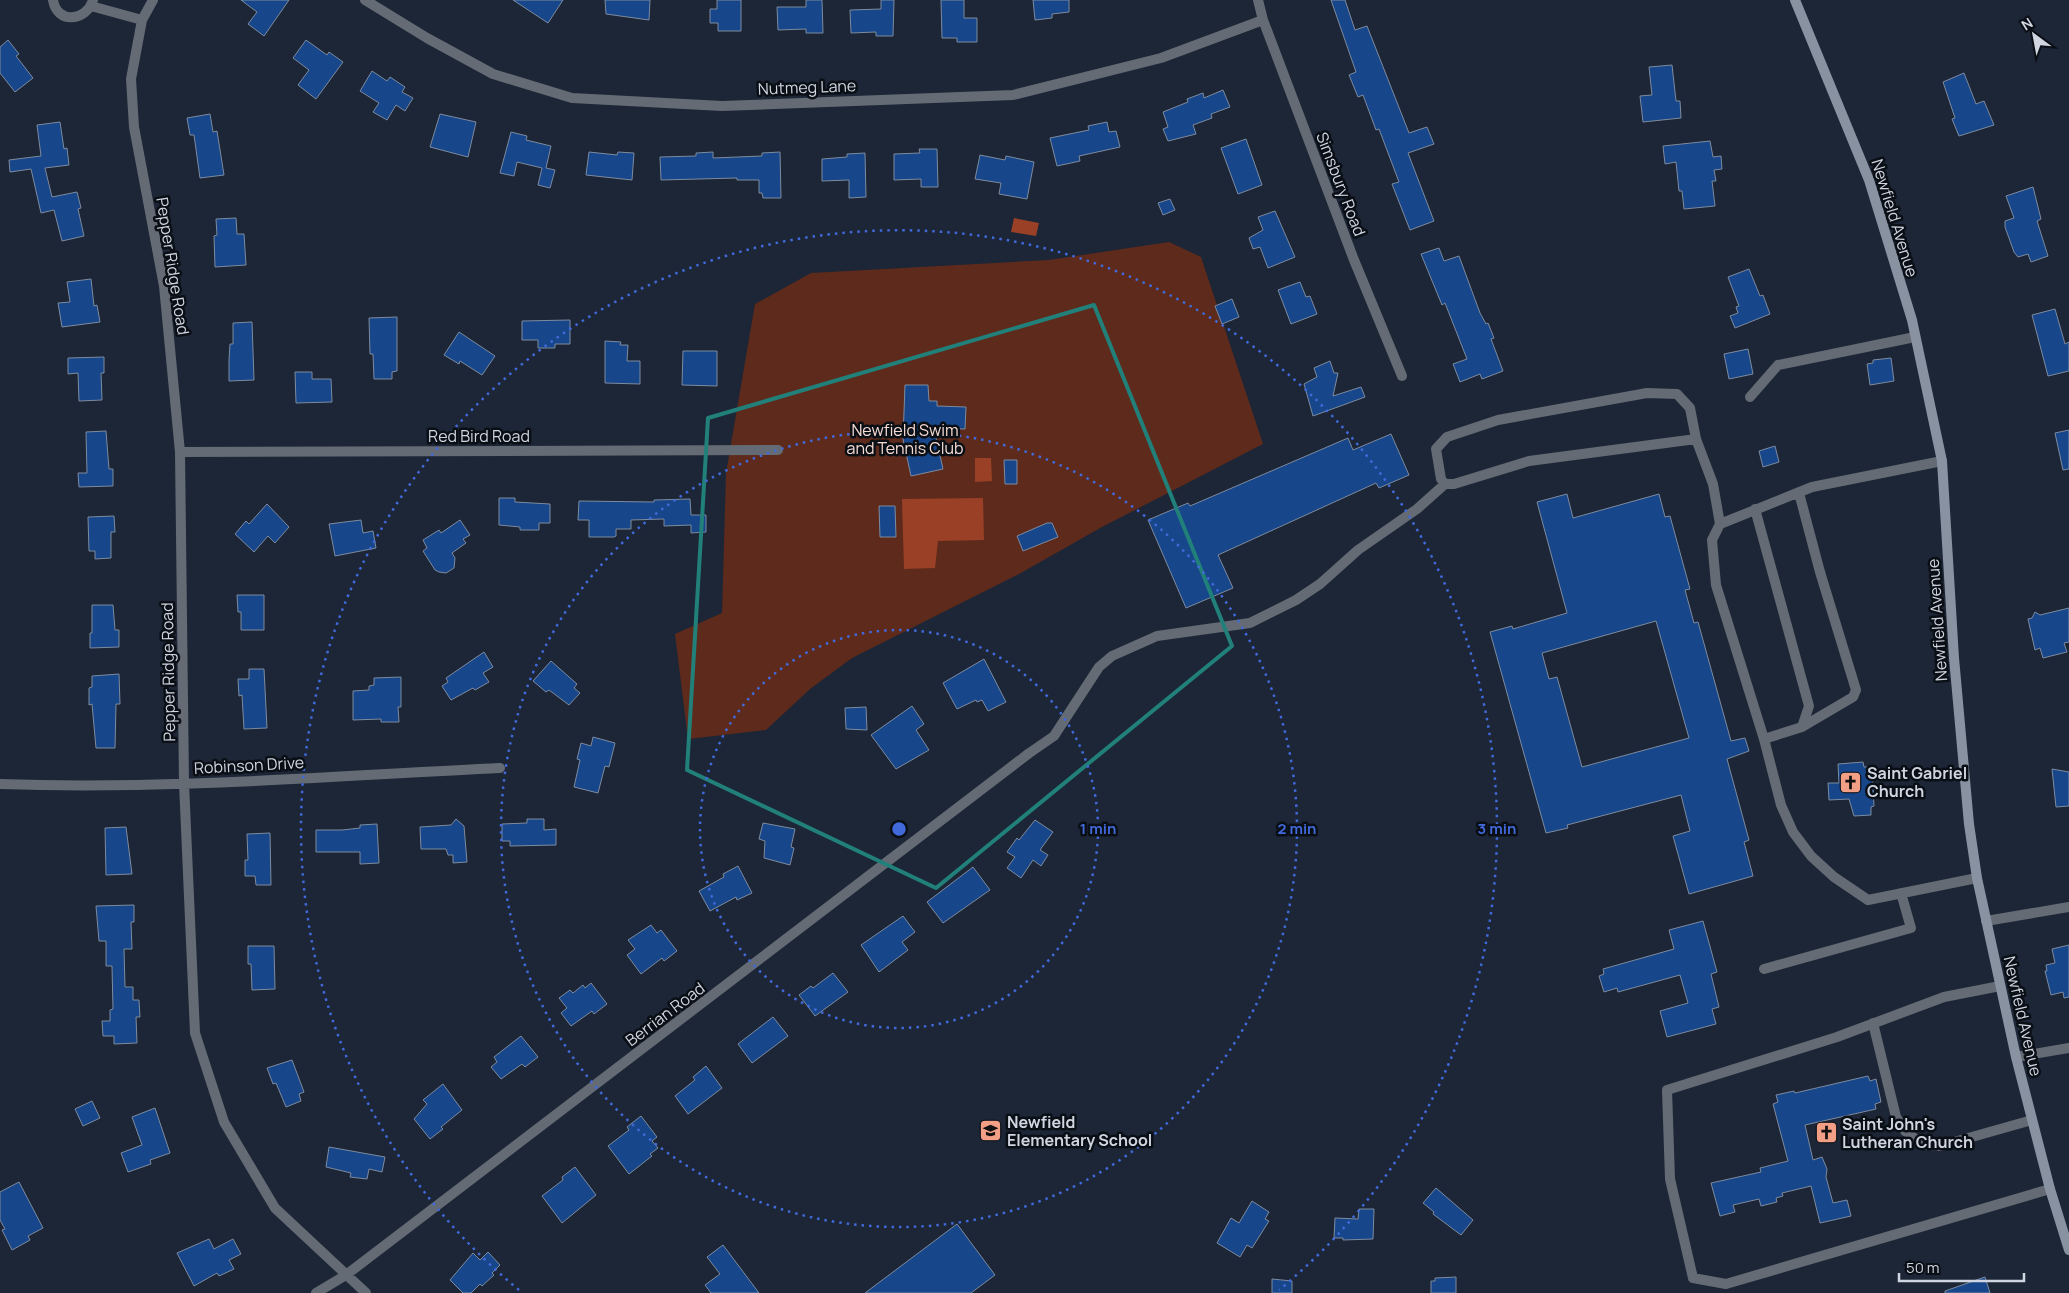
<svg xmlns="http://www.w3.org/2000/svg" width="2069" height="1293" font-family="Manrope,sans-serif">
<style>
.green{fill:#5e2a1b}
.water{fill:#994026}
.building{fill:#17468a;stroke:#7d8b9f;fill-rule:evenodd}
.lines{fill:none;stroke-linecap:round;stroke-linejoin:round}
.service{stroke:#656b74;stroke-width:10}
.minor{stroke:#656b74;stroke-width:10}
.secondary{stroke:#8992a0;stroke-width:10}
.marked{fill:none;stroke:#22807a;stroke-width:4;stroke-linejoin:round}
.ring{fill:none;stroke:#4169da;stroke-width:2.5;stroke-dasharray:2.5 5}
.labels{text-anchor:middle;stroke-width:5;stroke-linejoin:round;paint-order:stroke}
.street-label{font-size:16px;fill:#cfd6e1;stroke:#0a0f16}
.park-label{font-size:16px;fill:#f6dcd4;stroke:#0a0f16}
.poi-label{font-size:16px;font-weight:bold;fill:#cfd6e1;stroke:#0a0f16;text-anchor:start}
.centre{fill:#4169da;stroke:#0a0f16;stroke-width:2.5}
.ring-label{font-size:15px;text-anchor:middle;font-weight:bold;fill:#4169da;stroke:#0a0f16;stroke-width:5;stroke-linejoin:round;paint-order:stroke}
</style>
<rect width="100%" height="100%" fill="#1c2636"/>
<path class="green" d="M1169,242L1201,257L1263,444L1102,527L1019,574L852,658L810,689L766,730L688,739L675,634L722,613L726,473L755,304L811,273L1049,260Z"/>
<path class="water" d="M1014,218L1039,223L1036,236L1011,232Z
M975,458H991L992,481L975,482Z
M983,498L984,540L938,541L935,568L904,569L902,499Z"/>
<path class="building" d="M241,0H289L264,36L248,24L257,12Z
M513,0H563L548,23Z
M605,0H650L649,20L606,14Z
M717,0H741V31H718V23H710V9H717Z
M806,0H822L823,33H806V29L778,30L777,7H806Z
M881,0H894L893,36H876V32L851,33L850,10L881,9Z
M941,0H964V18H977V42H957V38H942Z
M1033,0H1069V12L1052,14V18L1035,20Z
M1331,0H1345L1355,30L1367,26L1409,133L1427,127L1434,144L1408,153L1434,221L1410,230L1392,184L1399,182L1379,129L1376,130L1363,95L1358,97L1349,75L1356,72Z
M8,40L19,54L16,56L33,78L15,92L0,73V47Z
M306,40L327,55L329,52L343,62L316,99L298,85L309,70L293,58Z
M1672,65L1676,101H1680L1681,118L1643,122L1640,96L1652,95L1649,67Z
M372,71L387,81L390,77L405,87L402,92L413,98L405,111L396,105L387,120L373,112L379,103L360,91Z
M1964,73L1976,104L1984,101L1994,125L1959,136L1952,119L1955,118L1943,82Z
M1223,90L1230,107L1211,114L1212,118L1193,125L1196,134L1168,141L1163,129L1168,127L1163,112L1188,102L1187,99L1203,93L1204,98Z
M210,114L213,132L217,131L224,175L200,178L194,135H190L187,118Z
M440,114L476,122L468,157L430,147Z
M60,122L64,149L67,148L69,165L45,168L52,197L77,192L81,208L78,209L84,236L62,241L54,210L41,213L31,169L10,172L9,160L41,156L37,125Z
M1107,122L1109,132L1116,131L1120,147L1079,156L1080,161L1057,166L1050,138L1089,130L1088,126Z
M511,132L527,136L526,140L551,146L546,168L555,170L550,188L538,185L542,168L517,162L514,176L500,173Z
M1246,139L1262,185L1238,194L1221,148Z
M1710,141L1713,157L1721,156L1722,169L1714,170L1716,181H1712L1715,206L1684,209L1682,191H1679L1676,162L1665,164L1663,146Z
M919,149H937L938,187H921V179L894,180V154L920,153Z
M589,152L617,155L618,152L634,153L632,180L586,175Z
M713,152V158L762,156V153L780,152L781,198H763L762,193H759V180H737V178L661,180L660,157L696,156V153Z
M865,153L866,197L849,198V180L822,181V159L847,157V154Z
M980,155L1005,160L1006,156L1034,162L1027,199L999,194L1001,183L975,179Z
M2033,187L2041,219L2037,221L2048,256L2031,262L2028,254L2018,257L2014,252L2005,227V221L2014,218L2006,196Z
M1170,199L1175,210L1163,215L1158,203Z
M1275,211L1295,257L1268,268L1260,247L1253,249L1249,238L1263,230L1258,217Z
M236,218L237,234H244L246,265L215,267L214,236L217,235L216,219Z
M1439,248L1444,261L1459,256L1480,313L1486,324L1488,323L1494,338L1491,339L1503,371L1482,379L1480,374L1460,382L1453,364L1467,359L1445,303L1442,305L1421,254Z
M1749,269L1760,296L1763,295L1770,314L1735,328L1730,316L1738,313L1736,307L1739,306L1728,277Z
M91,279L94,306L97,305L100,322L62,327L58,303L70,302L67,282Z
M1300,282L1306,297L1310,296L1317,314L1291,324L1278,290Z
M1232,299L1239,317L1222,324L1215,306Z
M2055,309L2065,344L2069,342V371L2048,376L2032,315Z
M397,317V371L392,372V379H374L373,354H370L369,318Z
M570,320V344H555V348H538V340H522V321Z
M252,322L254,380L229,381V360L230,344H233V323Z
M459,332L495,356L482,375L460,361L459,364L444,355Z
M605,341L621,342L620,345H628L627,361H640V384L605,383Z
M1748,349L1753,374L1729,379L1724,354Z
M683,351H717V386L682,385Z
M104,357V373H101L102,400L79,401L78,373L68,374V358Z
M1891,358L1894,381L1870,385L1867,364L1873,363V360Z
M1330,361L1334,373H1338L1333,396L1361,387L1365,397L1313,416L1304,384L1317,377L1314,368Z
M295,372H312V379H331L332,402L296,403Z
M905,385H928L929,401H937V406L966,407L965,429L934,428L943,469L911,476L903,439Z
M2069,430V469L2063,470L2055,433Z
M106,431L109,469H113V486L79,487L78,473H87L86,432Z
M1391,434L1409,475L1379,488L1376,483L1218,555L1233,588L1186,608L1148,520L1188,503L1190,506L1348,438L1353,450Z
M1775,446L1779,462L1763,467L1759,451Z
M1004,460H1017V484H1005Z
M1567,494L1573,518L1659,494L1665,517L1670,516L1690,589L1685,590L1694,623L1698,622L1731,741L1745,738L1749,751L1727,759L1749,840L1744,842L1753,876L1689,894L1673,836L1690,831L1681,795L1567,825L1568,828L1546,833L1490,632L1512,626L1513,629L1567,613L1537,502ZM1656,621L1689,738L1582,767L1557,677L1549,679L1542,653Z
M499,498H515V502L550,504V523H539V530H520V527L499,525Z
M690,499L691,515H706V532L691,533V525L664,526V519L631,520V529H616V536L614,537H589V520H578L579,501L654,502V500Z
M267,504L289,527L275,543L268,536L254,552L235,534L246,521L249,524Z
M879,506H895L896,537H880Z
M114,516L115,532H111V558L95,559V551H89L88,517Z
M361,520L363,533L373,531L376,548L335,556L329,524Z
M460,520L470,535L463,539L466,543L452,553L455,558L454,568L446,573L439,572L435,570L423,551L427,548L423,540L439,530L441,533Z
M1047,523H1052L1058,537L1023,551L1017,536Z
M237,595H264V630H241V612H238Z
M92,605H113L115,630H119V647L90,648V633H92Z
M2069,608V642L2064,643L2067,652L2043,658L2040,648L2035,650L2028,619L2032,618L2035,612L2040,615Z
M484,652L493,667L483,673L489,682L475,690L473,688L451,700L442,686L448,682L446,678Z
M984,659L1006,702L988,711L982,700L977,702L976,700L957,709L943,683Z
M551,661L577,684L574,688L580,693L569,705L549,690L546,692L533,681Z
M249,669H264L267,728L244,729L242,695L239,696L238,679H249Z
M119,674L120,704H116L115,748H96L92,704L89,705V688L92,687V676Z
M401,677V707H398L399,722H381V719L353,720V691L369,690V686L374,685V678Z
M912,706L924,724L916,730L929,750L896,769L871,735Z
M866,707L867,730L846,729L845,708Z
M593,737L615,743L609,767L605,766L598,793L574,787L580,760L577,759L581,743L591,746Z
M1863,762L1864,767H1872L1874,806L1871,807V815L1854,816L1849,799L1829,800L1828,783H1839L1838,764Z
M2052,769L2069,772V806L2056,807Z
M456,819L464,826L467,862L453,863V855H448L446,849H421L420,827L451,825Z
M527,819H544V830L556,829V845L510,846V841H502V824L527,823Z
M1035,820L1053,832L1040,850L1048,855L1041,866L1033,860L1021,878L1007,868L1015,857L1007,852L1017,838L1019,840Z
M763,823L795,829L791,847L794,848L790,865L764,858L765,841L759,839Z
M377,824L379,863L360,864V852H316V830H342L360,828V825Z
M126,827L132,874L106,875L105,828Z
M270,833L271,885H256L255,876H245V860H248L247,834Z
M738,866L752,893L737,900L736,897L710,911L699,891L724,877L723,874Z
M973,867L990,890L943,923L927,902Z
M134,905V922H131L132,949H124L125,987H133V1000H139L140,1017H136L137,1043L114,1044V1036H103L102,1021H110V1010L113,1009L112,966H106V941H99L96,906Z
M903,916L915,932L902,942L908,950L879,972L861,945Z
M1703,921L1717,972L1711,974L1719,1007L1712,1009L1716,1024L1667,1037L1660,1011L1688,1003L1680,975L1618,992L1617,988L1604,992L1599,976L1604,974L1603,969L1674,949L1669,930Z
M651,925L657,933L661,930L677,951L664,961L662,958L641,974L627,955L635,949L628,940Z
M2069,945V997L2064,998L2063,992L2051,995L2045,971H2047L2046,965L2055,963L2052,949Z
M248,946H274L275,989L252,990L251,964H248Z
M833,973L848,992L815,1016L799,995L811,986L813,988Z
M591,983L607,1004L594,1014L592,1011L571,1026L561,1013L567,1008L559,998L570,990L573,993L583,985L585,988Z
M773,1017L788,1036L752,1063L738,1044Z
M521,1036L538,1057L525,1067L522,1064L501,1079L491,1067L497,1062L494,1057Z
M292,1060L304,1092L299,1094L301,1101L286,1107L276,1083L273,1084L267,1068Z
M706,1066L722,1088L688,1114L675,1096L695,1080L693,1077Z
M1868,1076L1870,1081L1876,1079L1881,1102L1875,1104L1876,1109L1805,1125L1813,1160L1822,1157L1827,1169L1826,1177L1833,1203L1847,1200L1851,1216L1820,1223L1811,1186L1782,1193L1783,1196L1776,1198L1777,1202L1761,1206L1759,1199L1733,1205L1735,1212L1720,1216L1711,1183L1761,1172L1760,1168L1788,1161L1773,1104L1778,1102L1776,1095L1794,1091L1795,1093Z
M443,1084L462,1110L441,1127L443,1129L430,1139L414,1119L427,1104L423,1100Z
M92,1101L100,1118L83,1126L75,1109Z
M155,1108L170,1153L150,1160L151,1164L128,1172L121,1153L142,1145L132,1117Z
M641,1116L657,1137L652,1141L658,1148L650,1154L652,1156L629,1174L608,1146L629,1130L627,1127Z
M329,1147L385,1157L382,1172L369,1169L367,1179L350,1177L351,1173L326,1167Z
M575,1167L596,1195L562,1223L542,1196L563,1180L562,1177Z
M19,1182L43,1228L28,1236L30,1240L12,1250L2,1230L5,1229L0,1220V1192Z
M1436,1188L1473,1220L1461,1235L1433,1214L1434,1212L1423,1203Z
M1252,1201L1269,1212L1265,1219L1269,1221L1252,1248L1247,1245L1240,1257L1217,1243L1231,1218L1239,1223Z
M1359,1209H1374L1373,1239L1343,1240V1238H1334L1335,1218L1358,1219Z
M957,1224L995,1275L971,1293H865Z
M209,1239L214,1249L233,1239L241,1254L229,1260L234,1269L219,1276L217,1273L194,1286L177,1253Z
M723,1245L759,1293H711L705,1285L720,1274L707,1257Z
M488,1252L500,1265L492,1273L494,1275L482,1286L480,1284L471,1293H463L450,1280L473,1253L480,1260Z
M1456,1277V1293H1431V1281H1435V1278Z
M1985,1277L1990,1293H1945V1291Z
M1272,1279L1292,1281V1293H1272Z"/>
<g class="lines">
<path class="service" d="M1750,397L1778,365L1915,337
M1696,439L1529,461L1454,484H1445L1441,479L1436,449L1447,437L1498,420L1647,393L1677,394L1690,408L1696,439L1713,484L1720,524
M1942,461L1812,487L1720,524L1712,540L1716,585L1764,739L1781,805L1793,832L1811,856L1834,877L1868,900L1977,878
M1755,509L1809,706L1802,727
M1764,739L1802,727L1853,697L1856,690L1820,572L1799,493
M1028,754L1054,736L1099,667L1112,656L1157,636L1250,623L1296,600L1320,584L1358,550L1417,509L1445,484
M1986,921L2069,907
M1764,969L1911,928L1901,893
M2000,986L1944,997L1837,1037L1667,1090L1670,1179L1693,1278L1726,1284L2050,1189
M1873,1023L1896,1117L1905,1131L1922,1144L1940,1146L2032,1120"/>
<path class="minor" d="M53,0C57,25 87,21 93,0
M153,0L142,20L131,79L134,127L164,286L180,452L184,783L195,1033L224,1122L275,1208L366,1293
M365,0L427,38L493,74L572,98L722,106L1013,95L1161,58L1263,20
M1258,0L1263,20L1354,260L1402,376
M91,6L142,20
M180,452L778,450
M0,784C166,790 334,776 500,768
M2016,1057L2069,1048
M316,1293L346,1275L1028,754"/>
<path class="secondary" d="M1795,0L1869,180L1912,320L1942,461L1954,658L1969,824L1977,878L2016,1057L2050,1189L2069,1250"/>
</g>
<path class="marked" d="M1094,305L1232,646L936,888L687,770L708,418Z"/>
<g class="ring">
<circle cx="899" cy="829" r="199"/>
<circle cx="899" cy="829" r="398"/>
<path d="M519 1290A598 598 0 1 1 1279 1290"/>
</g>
<defs>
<symbol id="church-square" viewBox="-11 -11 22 22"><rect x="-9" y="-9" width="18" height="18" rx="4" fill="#f39f86" stroke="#0a0f16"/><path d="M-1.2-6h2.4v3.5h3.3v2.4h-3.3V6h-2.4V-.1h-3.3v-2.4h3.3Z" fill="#111"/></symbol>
<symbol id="school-square" viewBox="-11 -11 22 22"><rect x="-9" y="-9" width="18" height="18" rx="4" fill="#f39f86" stroke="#0a0f16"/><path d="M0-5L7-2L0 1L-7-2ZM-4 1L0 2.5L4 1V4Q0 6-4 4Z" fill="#111"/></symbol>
</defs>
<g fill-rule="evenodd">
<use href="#church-square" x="1838" y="770" width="25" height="25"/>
<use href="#school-square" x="978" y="1118" width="25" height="25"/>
<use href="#church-square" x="1814" y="1120" width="25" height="25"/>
</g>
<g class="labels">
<g class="street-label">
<text transform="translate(807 87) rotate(-2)" y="6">Nutmeg Lane</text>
<text transform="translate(1341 184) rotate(69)" y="6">Simsbury Road</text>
<text transform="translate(1895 218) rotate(73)" y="6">Newfield Avenue</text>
<text transform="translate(173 266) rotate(81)" y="6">Pepper Ridge Road</text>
<text x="479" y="442">Red Bird Road</text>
<text transform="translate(1937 620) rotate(-94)" y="6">Newfield Avenue</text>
<text transform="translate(168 672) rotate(-91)" y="6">Pepper Ridge Road</text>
<text transform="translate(249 765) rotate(-3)" y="6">Robinson Drive</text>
<text transform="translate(665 1014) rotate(-37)" y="6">Berrian Road</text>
<text transform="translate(2023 1016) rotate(77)" y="6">Newfield Avenue</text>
</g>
<g class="park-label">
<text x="905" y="436">Newfield Swim<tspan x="905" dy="18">and Tennis Club</tspan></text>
</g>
<g class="poi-label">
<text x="1867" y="779">Saint Gabriel<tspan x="1867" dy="18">Church</tspan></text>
<text x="1007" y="1128">Newfield<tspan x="1007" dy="18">Elementary School</tspan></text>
<text x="1842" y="1130">Saint John's<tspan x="1842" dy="18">Lutheran Church</tspan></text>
</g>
</g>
<circle cx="899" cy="829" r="8" class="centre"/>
<g class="ring-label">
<text x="1098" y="834">1 min</text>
<text x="1297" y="834">2 min</text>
<text x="1497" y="834">3 min</text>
</g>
<g transform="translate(2034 35) rotate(328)" stroke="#0a0f16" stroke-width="4" paint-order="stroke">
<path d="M0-4L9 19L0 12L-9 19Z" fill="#cfd6e1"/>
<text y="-8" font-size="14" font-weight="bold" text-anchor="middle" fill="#cfd6e1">N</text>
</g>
<path d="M1899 1273v8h125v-8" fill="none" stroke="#cfd6e1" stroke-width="2.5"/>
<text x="1906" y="1273" font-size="15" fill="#cfd6e1" stroke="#0a0f16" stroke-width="4" paint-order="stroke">50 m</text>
</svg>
